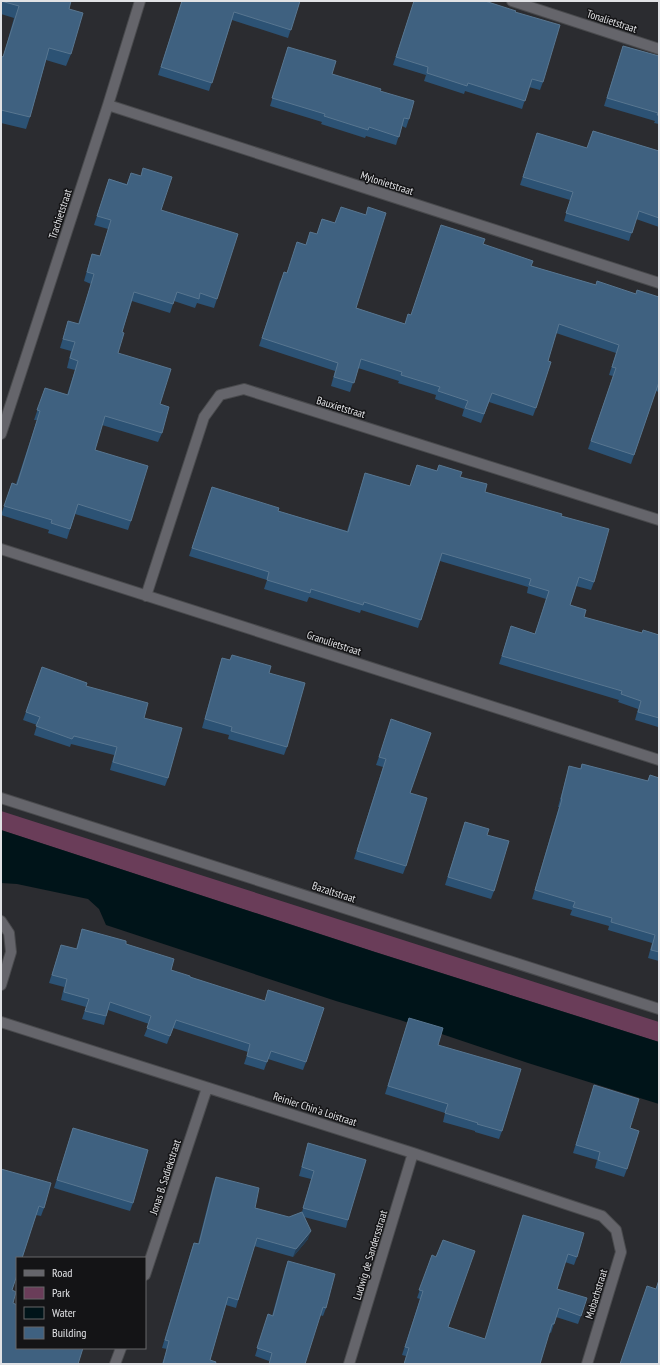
<svg xmlns="http://www.w3.org/2000/svg" width="660" height="1365" font-family="'PT Sans Narrow',sans-serif">
<style>
.green{fill:#6a3d59}
.water{fill:#001419}
.lines{fill:none;stroke-linecap:round;stroke-linejoin:round}
.minor-casing{stroke:#494a4d;stroke-width:12}
.minor{stroke:#65656b;stroke-width:10}
.wall{fill:#2c5274}
.shaded-wall{fill:#233c53}
.building{fill:#3f6180;stroke:#587690}
.labels{text-anchor:middle;stroke-width:3;stroke-linejoin:round;paint-order:stroke}
.street-label{font-size:11px;fill:#e1e2e5;stroke:#141416}
</style>
<rect width="100%" height="100%" fill="#2b2c30"/>
<path class="green" d="M1,811L659,1022V1042L375,952L1,830Z"/>
<path class="water" d="M1,830L375,952L659,1042V1104L528,1063L400,1020L336,1001L106,925L99,909L88,899L17,884L1,883Z"/>
<g class="lines">
<defs>
<path id="minor" d="M512,1L659,49
M108,105L659,283
M1,434L108,105L140,1
M1,549L659,760
M146,596L204,417L220,395L244,389L659,520
M1,798L659,1009
M1,921L9,933L11,952L1,985
M1,1022L413,1153L602,1216L616,1230L621,1252L587,1364
M145,1275L207,1088
M115,1364L121,1348
M349,1364L413,1153"/>
</defs>
<use href="#minor" class="minor-casing"/>
<use href="#minor" class="minor"/>
</g>
<path class="wall" d="M1,1L69,9L71,54L66,66L46,60L30,117L26,129L1,123V56L3,57L14,18L1,14Z
M182,1H300L288,38L232,20L209,91L158,75Z
M414,1H485L515,12L543,82L540,90L529,87L522,109L465,91L464,94L424,81L426,75L393,65Z
M623,46L659,56V124L654,123L655,121L604,106Z
M288,47L332,74L380,91L409,119L406,128L402,126L396,145L366,136L365,138L321,124L322,122L270,106Z
M593,131L659,151V227L636,219L629,241L564,221L570,200L520,185L537,133L587,148Z
M131,173L161,210L217,299L214,308L197,303L195,308L174,301L170,313L132,301L122,332L118,353L160,404L162,433L158,442L102,425L95,450L131,521L128,530L75,514L67,539L48,533L49,530L1,515L12,483L16,484L37,420H34L45,388L67,395L75,370L67,368L71,351L60,348L68,321L78,324L91,284L84,281L89,263L92,254L100,256L108,229L94,225L109,179L127,184Z
M341,207L356,308L405,324L408,314L411,315L483,244L531,266L596,285L636,294L659,297V392L656,391L631,464L588,449L613,376L609,375L616,353L556,333L548,361L536,408L533,416L489,402L481,423L462,416L464,409L435,399L436,395L398,383L399,381L358,368L350,392L331,386L335,371L259,346L280,281L287,273L297,242L306,245L317,234L322,219L335,223Z
M417,465L460,477L485,492L561,516L594,582L591,590L576,586L570,605L584,617L642,633L659,635V723L658,727L635,720L638,709L618,702L619,700L499,664L511,626L535,634L546,599L527,593L528,587L440,561L418,628L361,610L360,613L309,597L307,602L264,589L267,580L189,556L212,487L278,511L347,531L365,473L410,486Z
M222,658L269,673L287,747L284,755L228,739L229,735L202,728L219,667Z
M42,667L86,686L144,718L168,778L165,786L110,770L114,755L71,744L70,747L34,735L37,725L23,720Z
M389,728L410,793L406,866L403,874L354,859L383,767L376,765Z
M582,764L647,781L650,775L659,778V961L648,958L652,943L608,930L609,926L570,915L572,910L532,899L559,807H558L567,774L569,766L580,769Z
M465,822L487,835L494,891L491,899L445,885Z
M82,929L126,944L171,970L190,977L306,1062L303,1070L268,1059L264,1070L244,1064L248,1052L173,1028L167,1044L144,1036L149,1024L108,1010L104,1025L82,1019L86,1007L61,1000L64,987L49,983L61,945L76,949Z
M409,1018L438,1045L502,1131L499,1139L475,1132V1131L443,1122L445,1113L385,1094Z
M594,1085L627,1169L624,1177L595,1168L597,1160L573,1153Z
M73,1128L133,1203L130,1211L54,1188Z
M308,1143L348,1220L346,1228L304,1217L308,1239L293,1257L254,1246L236,1308L226,1305L210,1360L215,1364H162L167,1349L162,1348L191,1251L194,1243L198,1244L213,1185L216,1177L255,1208L289,1217L302,1212L311,1179L299,1176Z
M1,1169L44,1208L41,1216L36,1215L12,1290L13,1303L1,1364Z
M523,1215L577,1257L574,1265L565,1262L557,1289L581,1316L578,1324L556,1317L551,1333L549,1332L540,1364H404L406,1356L402,1355L420,1299L417,1298L432,1255L448,1327L485,1339Z
M288,1261L326,1308L323,1316L320,1315L269,1361L255,1356L268,1314L272,1316L285,1269Z"/>
<path class="shaded-wall" d="M311,1231L308,1239L293,1257L296,1249Z"/>
<path class="building" d="M1,1H71L69,9L83,13L71,54L49,48L30,117L1,110V56L3,57L19,6Z
M182,1H300L291,30L234,12L212,83L161,67Z
M414,1H485L516,11L515,12L560,25L543,82L532,79L525,101L468,83L467,86L427,73L428,67L396,57Z
M623,46L659,56V115H657L658,113L607,98Z
M288,47L336,61L332,74L381,89L380,91L414,101L409,119L404,118L399,137L369,127L368,130L324,116L325,114L272,98Z
M593,131L659,151V218L639,211L632,233L566,213L573,192L523,177L537,133L587,148Z
M143,168L172,177L161,210L238,234L217,299L200,293L199,299L177,292L173,304L134,292L122,332L124,333L118,353L171,369L160,404L169,407L162,433L105,416L95,450L148,466L131,521L78,504L70,529L51,523L52,520L4,506L12,483L17,485L40,411L37,410L45,388L68,395L78,361L70,358L75,342L63,339L68,321L79,324L94,274L87,272L92,254L100,256L111,220L97,216L109,179L127,185L131,173L141,176Z
M341,207L366,215L368,207L386,213L356,308L405,324L408,314L411,315L441,225L485,239L483,244L533,261L531,266L596,285L597,281L636,294L637,290L659,297V382L634,455L591,441L616,368L612,367L619,345L559,324L548,361L551,362L536,408L492,393L484,414L465,408L468,401L438,391L440,387L401,375L402,372L361,359L354,383L334,377L338,363L262,338L284,272L287,273L297,242L306,245L310,232L317,234L322,219L335,223Z
M417,465L437,471L439,465L462,472L460,477L487,484L485,492L562,514L561,516L609,529L594,582L579,577L570,605L586,610L584,617L642,633L643,630L659,635V718L638,712L641,701L621,694L622,691L502,656L511,626L535,634L549,591L529,585L531,579L442,553L421,620L364,602L363,605L311,589L310,593L267,580L269,572L192,548L212,487L279,508L278,511L348,532L365,473L410,486Z
M232,655L271,666L269,673L305,683L287,747L231,731L232,727L205,719L222,658L230,660Z
M42,667L87,683L86,686L148,703L144,718L182,728L168,778L113,762L117,747L74,736L72,739L36,726L40,717L26,712Z
M391,719L431,733L410,793L427,798L406,866L357,851L386,759L379,757Z
M582,764L648,781L650,775L659,778V952L651,950L655,935L611,922L612,918L573,907L575,902L535,890L562,799H561L569,766L581,769Z
M465,822L489,829L487,835L509,841L494,891L448,877Z
M82,929L126,941V944L174,959L171,970L190,976V977L265,1001L268,990L324,1008L306,1062L271,1051L267,1062L247,1056L250,1044L176,1020L170,1036L147,1028L151,1016L110,1002L106,1016L85,1011L89,999L64,992L67,979L52,975L61,945L77,949Z
M409,1018L443,1028L438,1045L521,1069L502,1131L477,1124L478,1123L445,1113L448,1104L388,1086Z
M594,1085L639,1099L630,1128L639,1131L627,1169L598,1160L600,1152L576,1145Z
M73,1128L148,1150L133,1203L57,1180Z
M308,1143L366,1160L348,1220L303,1208L314,1171L302,1167Z
M1,1169L51,1183L44,1208L39,1206L22,1258H17V1275L12,1290L16,1292L13,1303L17,1305V1348H83L78,1364H1Z
M216,1177L259,1188L255,1208L289,1217L302,1212L311,1231L296,1249L257,1238L238,1300L228,1297L210,1360L216,1362L215,1364H163L169,1341L165,1340L194,1243L199,1244Z
M523,1215L584,1233L577,1257L568,1254L557,1289L587,1298L581,1316L559,1308L554,1324H552L540,1364H404L409,1348L405,1347L423,1291L419,1290L432,1255L436,1257L443,1240L475,1251L448,1327L485,1339Z
M288,1261L335,1274L326,1308L323,1307L305,1364H269L272,1353L257,1348L268,1314L273,1316Z
M659,1280V1364H620L647,1286L656,1289Z"/>
<g class="labels">
<g class="street-label">
<text transform="translate(612 21) rotate(18)" y="4">Tonalietstraat</text>
<text transform="translate(387 183) rotate(18)" y="4">Mylonietstraat</text>
<text transform="translate(60 214) rotate(-72)" y="4">Trachietstraat</text>
<text transform="translate(341 407) rotate(17)" y="4">Bauxietstraat</text>
<text transform="translate(334 643) rotate(18)" y="4">Granulietstraat</text>
<text transform="translate(334 892) rotate(18)" y="4">Bazaltstraat</text>
<text transform="translate(315 1109) rotate(18)" y="4">Reinier Chin'a Loistraat</text>
<text transform="translate(165 1177) rotate(-72)" y="4">Jonas B. Sadiekstraat</text>
<text transform="translate(370 1255) rotate(-73)" y="4">Ludwig de Sandersstraat</text>
<text transform="translate(596 1294) rotate(-73)" y="4">Mobachstraat</text>
</g>
</g>
<rect width="660" height="1365" fill="none" stroke="#e1e2e5" stroke-width="4"/>
<rect x="16" y="1257" width="130" height="92" fill="#141416" stroke="#666669"/>
<rect x="24" y="1270" width="20" height="6" fill="#65656b" stroke="#666669"/>
<text x="52" y="1277" font-size="12" fill="#e1e2e5">Road</text>
<rect x="24" y="1287" width="20" height="12" fill="#6a3d59" stroke="#666669"/>
<text x="52" y="1297" font-size="12" fill="#e1e2e5">Park</text>
<rect x="24" y="1307" width="20" height="12" fill="#001419" stroke="#666669"/>
<text x="52" y="1317" font-size="12" fill="#e1e2e5">Water</text>
<rect x="24" y="1327" width="20" height="12" fill="#3f6180" stroke="#666669"/>
<text x="52" y="1337" font-size="12" fill="#e1e2e5">Building</text>
</svg>
